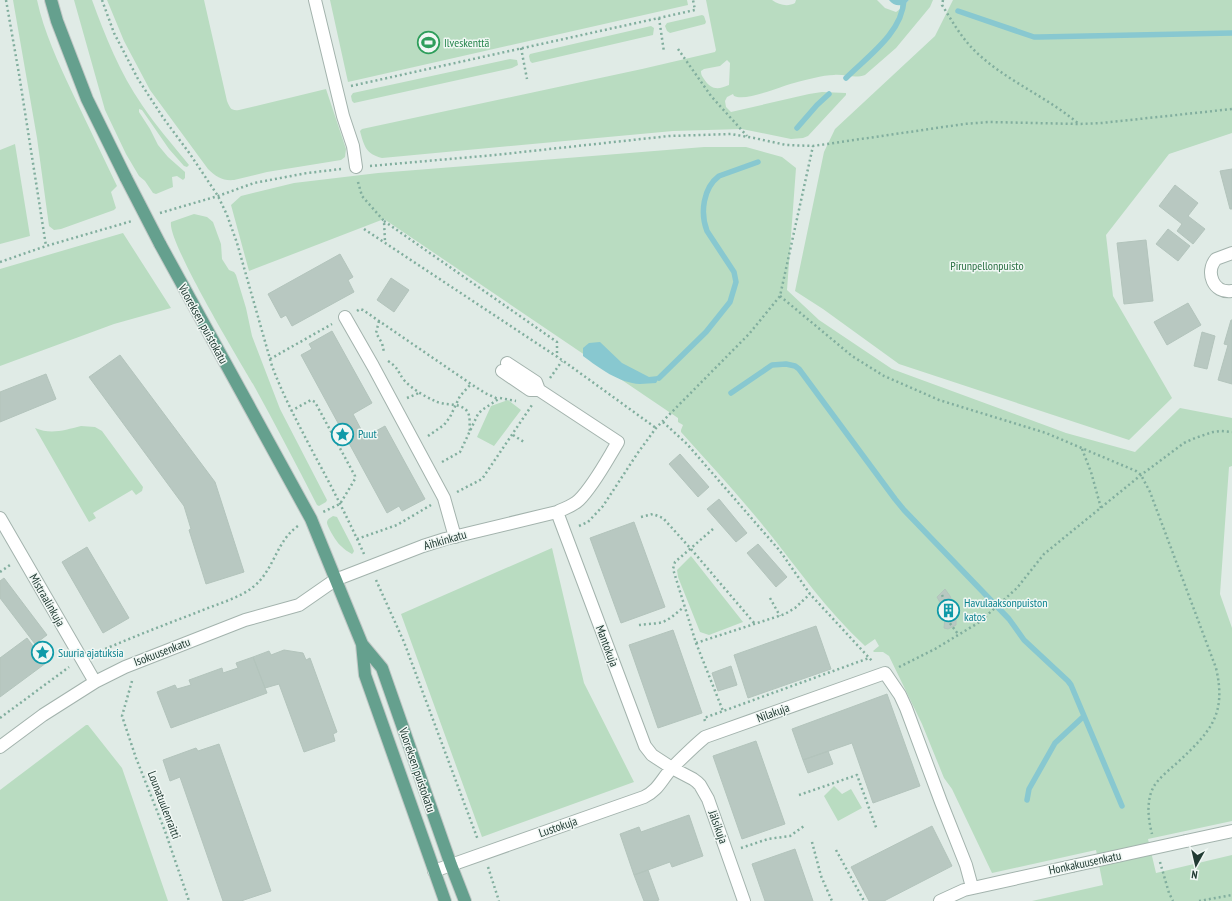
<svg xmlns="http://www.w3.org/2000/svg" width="1232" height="901" font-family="'PT Sans Narrow',sans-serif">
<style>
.green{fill:#b9dcc1;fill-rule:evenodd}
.water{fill:#88c8d0}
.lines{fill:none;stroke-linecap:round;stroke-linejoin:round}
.stream{stroke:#88c8d0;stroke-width:5.5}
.building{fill:#b8c8c1;stroke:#b3c4bc}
.minor-casing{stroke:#a3b3ad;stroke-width:14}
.major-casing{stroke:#c1c8c6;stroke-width:14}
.path{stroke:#81ae9e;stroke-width:2.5;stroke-dasharray:2 3;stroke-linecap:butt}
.minor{stroke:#fff;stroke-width:12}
.major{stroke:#65a08e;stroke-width:12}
.minor-bridge-casing{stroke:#a3b3ad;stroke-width:14;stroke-linecap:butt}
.major-bridge-casing{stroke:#c1c8c6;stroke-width:14;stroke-linecap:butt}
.minor-bridge{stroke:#fff;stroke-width:12}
.major-bridge{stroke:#65a08e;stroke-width:12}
.labels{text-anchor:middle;stroke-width:3;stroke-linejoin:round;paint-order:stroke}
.leisure-label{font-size:12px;fill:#27864d;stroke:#f0f7f4;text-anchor:start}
.park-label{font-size:12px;fill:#2c7144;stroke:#f0f7f4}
.street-label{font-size:12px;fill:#213b33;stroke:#f0f7f4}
.culture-label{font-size:12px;fill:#0d838f;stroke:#f0f7f4;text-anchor:start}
</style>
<rect width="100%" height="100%" fill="#e0ebe6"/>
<path class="green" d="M13,0H37C44,32 58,62 72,92C87,123 102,155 117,186L111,192L116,208L114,210L61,229L54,230L49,226L37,138Z
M74,0H92C105,36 120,73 142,105C156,126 173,145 189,165L187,167L184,166L169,149L142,110L139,109V112L150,129L158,145L168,157L185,172V178L183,180L177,176L172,177L173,187L156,194L153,193L145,181L139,176L126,154L105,110Z
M107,0H204L227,101C230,108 231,111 239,110L326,89L346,149L345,157L341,160L267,172L234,180C223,181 216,177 208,169L150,90L124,41Z
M330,0H687L688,5L348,82Z
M706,0H772C779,5 788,7 795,3L796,0H877L885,8L896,12L900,9V5H904L909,0H933L930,7L896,48L865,75C854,79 845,74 834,75C823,75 805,80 794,83C781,86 746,102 734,96L733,94L727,97L725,101L726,107L731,112L809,94L822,92L846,93V95L808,136L803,138L791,139L742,129L673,131L382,158C366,154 364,146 360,131L362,129L642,69L715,52L716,50ZM727,60L730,63L729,85C718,90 711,90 704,79C702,76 701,75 701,71L704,69L720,66Z
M953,0H1232V133L1169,154L1106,235L1113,296L1172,398L1129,440L899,364L823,309L795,291L824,152L835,129L935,36Z
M702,15L704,16L706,22L705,24L670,33L667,31L665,26L667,23Z
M651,26L654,28L653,35L532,63L530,61L529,56L530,54Z
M510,59L517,60L518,65L512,68L354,103L352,101L351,96L353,93Z
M15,144L30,236L0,244V150Z
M704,147H746L782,157L796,168L787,290L819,320L892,369L1066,433L1135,452L1180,408L1232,418V466L1229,467L1220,594L1232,628V821L1148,839L1156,873L1232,855V901H1032L1103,885L1096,850L992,873L952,789L944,778L922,724L889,656L883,652H874L873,651L879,646L875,639L865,646C827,611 798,569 766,529C739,496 710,464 681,432V430L683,425L678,422V418L384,219L249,271L231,205L241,196L294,183L378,173Z
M194,214L207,217L213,222L221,244L222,259L229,270L234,272L236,275L246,308L252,336L280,409L327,500L326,502L319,506L317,505C296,464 275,424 253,384C239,360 167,241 171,222Z
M123,233L171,308L114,324L0,366V269Z
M508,400L521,410L494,446L477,437L491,406Z
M81,426L95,427L102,431L143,487L142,491L136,495L132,490L93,513L96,518L89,522L35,428C51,435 65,430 81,426Z
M333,516L337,517L352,546L354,551L353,553L352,554C348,552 344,549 341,546C337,543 328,528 327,523C327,519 330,518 333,516Z
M552,548L584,683L634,782L482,837L401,614Z
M691,556L743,622L709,635L700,632L678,577L677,570Z
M86,725H88L122,768L168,901H0V790Z
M834,786L842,794L851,789L862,808L838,821L824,796Z"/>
<path class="water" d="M889,0H909C904,7 894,7 889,0Z
M600,342L622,363L649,377L658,376L659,378L656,383C651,383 645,384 640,384C619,383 599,368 583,356V348L589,343Z"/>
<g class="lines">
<path class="stream" d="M958,11L1034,37H1039L1232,33
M846,78C868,56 902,33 904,0
M797,128L817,105L829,94
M659,378L706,332L730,302L736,282L734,272L707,231C700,213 703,188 719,176L758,162
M731,393L772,365L786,364L795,366L799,369L895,499L904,510L1009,619L1024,640L1068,681L1071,685L1122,806
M1027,800L1029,789L1055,743L1084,716"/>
</g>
<path class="building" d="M1232,169V209H1230L1220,171Z
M1175,185L1198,203L1188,216L1205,229L1193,244L1177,231L1182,224L1159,206Z
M1168,229L1190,246L1178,261L1156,244Z
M1146,240L1153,301L1124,304L1117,243Z
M340,254L353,277L348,280L354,292L292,326L286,315L281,318L268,294Z
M391,278L409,290L394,312L377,300Z
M1188,303L1201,325L1167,345L1154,322Z
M1231,320H1232V384L1218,380L1228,345L1224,344Z
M332,331L372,403L353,414L365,437L385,426L425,499L402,511L399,506L387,513L301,355L312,349L309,344Z
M1202,332L1215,336L1207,369L1194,366Z
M120,355L215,482L244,572L206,584L189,530L191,529L184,506L89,377Z
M46,374L56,399L0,422V392Z
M680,454L709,487L698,497L669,464Z
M719,499L747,533L736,542L707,509Z
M634,522L665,607L621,623L590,538Z
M758,544L787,577L776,587L747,553Z
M87,547L129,618L103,633L62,562Z
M4,578L47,635L35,644L0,598V581Z
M945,589L950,596L955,608L956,620V625L948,629L944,628L945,618L944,612L942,606L937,597Z
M816,626L831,669L748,698L734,655Z
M673,630L702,713L658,728L629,645Z
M27,638L46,663L0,697V658Z
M284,650L303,653L306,660L310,658L337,732L333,734L335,741L304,752L279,684L265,688L253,657L269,651L271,655Z
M253,657L267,693L171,728L157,692L175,685L177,689L191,685L189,680L222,668L223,673L238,668L236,663Z
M731,666L737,685L718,691L712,673Z
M887,694L920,786L873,803L852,743L803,760L792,729Z
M756,741L785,824L742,839L713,756Z
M219,744L271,891L241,901H223L180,777L170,781L163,760L196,748L198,751Z
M828,751L833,764L808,773L803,760Z
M689,815L703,856L672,867L670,862L634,875L620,834L639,827L641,832Z
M932,826L952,866L884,901H869L851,867Z
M795,849L813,901H765L752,864Z
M648,870L659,900L656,901H644L634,875Z"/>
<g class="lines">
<defs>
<path id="minor" d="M315,0L343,116L353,146L356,167
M1232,253L1216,259C1205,272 1213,294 1232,291
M345,317L373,366L444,498L455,537
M507,363L536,382L539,390
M557,512L645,746L652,755L672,768L693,779L697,782L700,785L708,799L744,901
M0,518L95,682
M0,747L43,715L95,682L125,667L245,620L299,605L335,580L423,546L445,539L557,512C565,508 573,506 579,500C594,485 607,460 618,442L539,390H530L502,371
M1186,841L1232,831
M434,871L644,797C659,790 662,778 673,767C683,757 694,746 705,737L885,673L900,695L906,708L941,802L966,865L972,887
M940,901L964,890L1072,866"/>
<path id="major" d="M51,0L57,21L87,99L126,178
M160,244L311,519L362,644L382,668L451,865L465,901
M362,644L365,675L445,901"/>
</defs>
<use href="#minor" class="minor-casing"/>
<use href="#major" class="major-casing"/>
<path class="path" d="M6,0L19,74L46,246
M102,0L114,33L138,79L164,119L190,154L218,196L227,215L237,243L272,366C284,398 300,427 316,458C333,489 349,521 364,554
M943,0L942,5C952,21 961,37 974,50C1004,80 1046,96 1079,124
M659,18L664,52
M521,48L527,79
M678,49L711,96L747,136
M351,86L695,10L693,0
M370,166L495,155L669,136L731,134L754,138L786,145L813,146L964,124L989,122L1079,124L1102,123L1232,109
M358,182L362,196L384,221L385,242
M160,213L218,196L254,183L307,173L341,169
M384,221L557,342V357
M364,229L562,360L656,428
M0,262L46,246L132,221
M780,296L852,356L884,376L939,400L1046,433L1136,471L1141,475L1150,492L1216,668C1227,715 1210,732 1177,763C1169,770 1160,777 1154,786C1146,800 1148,819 1152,834
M357,311L360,309L363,310L471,384L485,393L498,399
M379,321L376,333L382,343L384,352
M270,359L332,324
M388,361C399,368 397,371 404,380C412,389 424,396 435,401C444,406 460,402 467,411C471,416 469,426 470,432
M550,378L562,361
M407,398L419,393
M291,411L311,400L315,402L355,476V479L340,504L323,512
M663,422L687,444L780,551L810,594L873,662
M513,435L524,442
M428,436L444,425L450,417L460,396L471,384
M1082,449L1091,472L1101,508
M442,462L460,452L478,414L482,410L500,398L516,401
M457,492L482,479L532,405
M641,517L653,514L663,518L691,549L755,624
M579,526L588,522L603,506L637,454L656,428L749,334L780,296L813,146
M713,529L675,562L673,569L696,643L723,711
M357,539L397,525L431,505
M0,572L10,565
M376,580L404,642L478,840
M942,595L948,608L949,622L958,634
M770,598L780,616
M639,625C645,624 652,624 659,623C669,621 676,613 684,607
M696,643L785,614L795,608L810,594
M96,653C130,638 164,625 198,612C214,605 240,598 253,587C274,571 276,541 298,526
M899,667L935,649L978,623L986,616L1017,588L1044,554L1141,475L1184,443L1195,438L1213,432L1221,431L1232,432
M132,681L122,716L136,758L165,831L189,901
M0,718L69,667
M705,721L704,718L869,658
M799,795L857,775L877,830
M812,842L821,876L832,901
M741,848L768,839L790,836L804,826
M836,850L864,901
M1160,862L1169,893L1173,901
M488,867L499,901
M1199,901L1232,895"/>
<use href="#minor" class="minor"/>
<use href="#major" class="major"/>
<defs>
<path id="minor-bridge" d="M1072,866L1186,841"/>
<path id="major-bridge" d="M126,178L160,244"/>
</defs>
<use href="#minor-bridge" class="minor-bridge-casing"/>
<use href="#major-bridge" class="major-bridge-casing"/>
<use href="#minor-bridge" class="minor-bridge"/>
<use href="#major-bridge" class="major-bridge"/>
</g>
<defs>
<symbol id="stadium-ring" viewBox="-11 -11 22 22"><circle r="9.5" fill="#f0f7f4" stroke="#2e9e5b" stroke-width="1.5"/><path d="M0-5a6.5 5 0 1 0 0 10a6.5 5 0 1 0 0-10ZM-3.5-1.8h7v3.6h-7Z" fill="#2e9e5b"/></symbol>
<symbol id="sight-ring" viewBox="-11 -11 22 22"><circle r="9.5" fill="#f0f7f4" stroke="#0f9aa8" stroke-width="1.5"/><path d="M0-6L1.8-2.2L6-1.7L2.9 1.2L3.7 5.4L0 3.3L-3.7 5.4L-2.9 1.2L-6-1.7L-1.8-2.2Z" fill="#0f9aa8"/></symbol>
<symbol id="building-ring" viewBox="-11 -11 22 22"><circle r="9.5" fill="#f0f7f4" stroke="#0f9aa8" stroke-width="1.5"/><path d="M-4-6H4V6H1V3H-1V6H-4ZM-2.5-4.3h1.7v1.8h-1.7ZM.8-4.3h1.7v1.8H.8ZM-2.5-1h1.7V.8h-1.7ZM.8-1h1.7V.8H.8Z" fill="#0f9aa8"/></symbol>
</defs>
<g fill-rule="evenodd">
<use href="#stadium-ring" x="416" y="30" width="25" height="25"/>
<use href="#sight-ring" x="330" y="422" width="25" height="25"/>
<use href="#building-ring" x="936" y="598" width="25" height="25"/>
<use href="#sight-ring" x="30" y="640" width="25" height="25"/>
</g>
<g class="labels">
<g class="leisure-label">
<text x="444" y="47">Ilveskenttä</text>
</g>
<g class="park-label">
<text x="987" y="270">Pirunpellonpuisto</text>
</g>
<g class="street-label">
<text transform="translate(203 324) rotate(61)" y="4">Vuoreksen puistokatu</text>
<text transform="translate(445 540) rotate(-16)" y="4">Aihkinkatu</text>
<text transform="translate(47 600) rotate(60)" y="4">Mistraalinkuja</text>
<text transform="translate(607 646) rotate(69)" y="4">Mantokuja</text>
<text transform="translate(162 652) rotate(-21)" y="4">Isokuusenkatu</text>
<text transform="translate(773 713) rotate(-20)" y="4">Nilakuja</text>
<text transform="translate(417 770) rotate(71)" y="4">Vuoreksen puistokatu</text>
<text transform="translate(164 805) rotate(69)" y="4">Lounatuulenraitti</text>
<text transform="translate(558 827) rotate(-19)" y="4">Lustokuja</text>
<text transform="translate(718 827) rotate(70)" y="4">Jälsikuja</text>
<text transform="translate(1085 863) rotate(-12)" y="4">Honkakuusenkatu</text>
</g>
<g class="culture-label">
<text x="358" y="438">Puut</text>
<text x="964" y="607">Havulaaksonpuiston<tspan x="964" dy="14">katos</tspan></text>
<text x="58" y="657">Suuria ajatuksia</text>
</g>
</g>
<g transform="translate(1196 865) rotate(188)" stroke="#f0f7f4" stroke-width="3" paint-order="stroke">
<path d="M0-3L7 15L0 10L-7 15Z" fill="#213b33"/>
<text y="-6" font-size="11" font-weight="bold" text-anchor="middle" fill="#213b33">N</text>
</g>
</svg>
